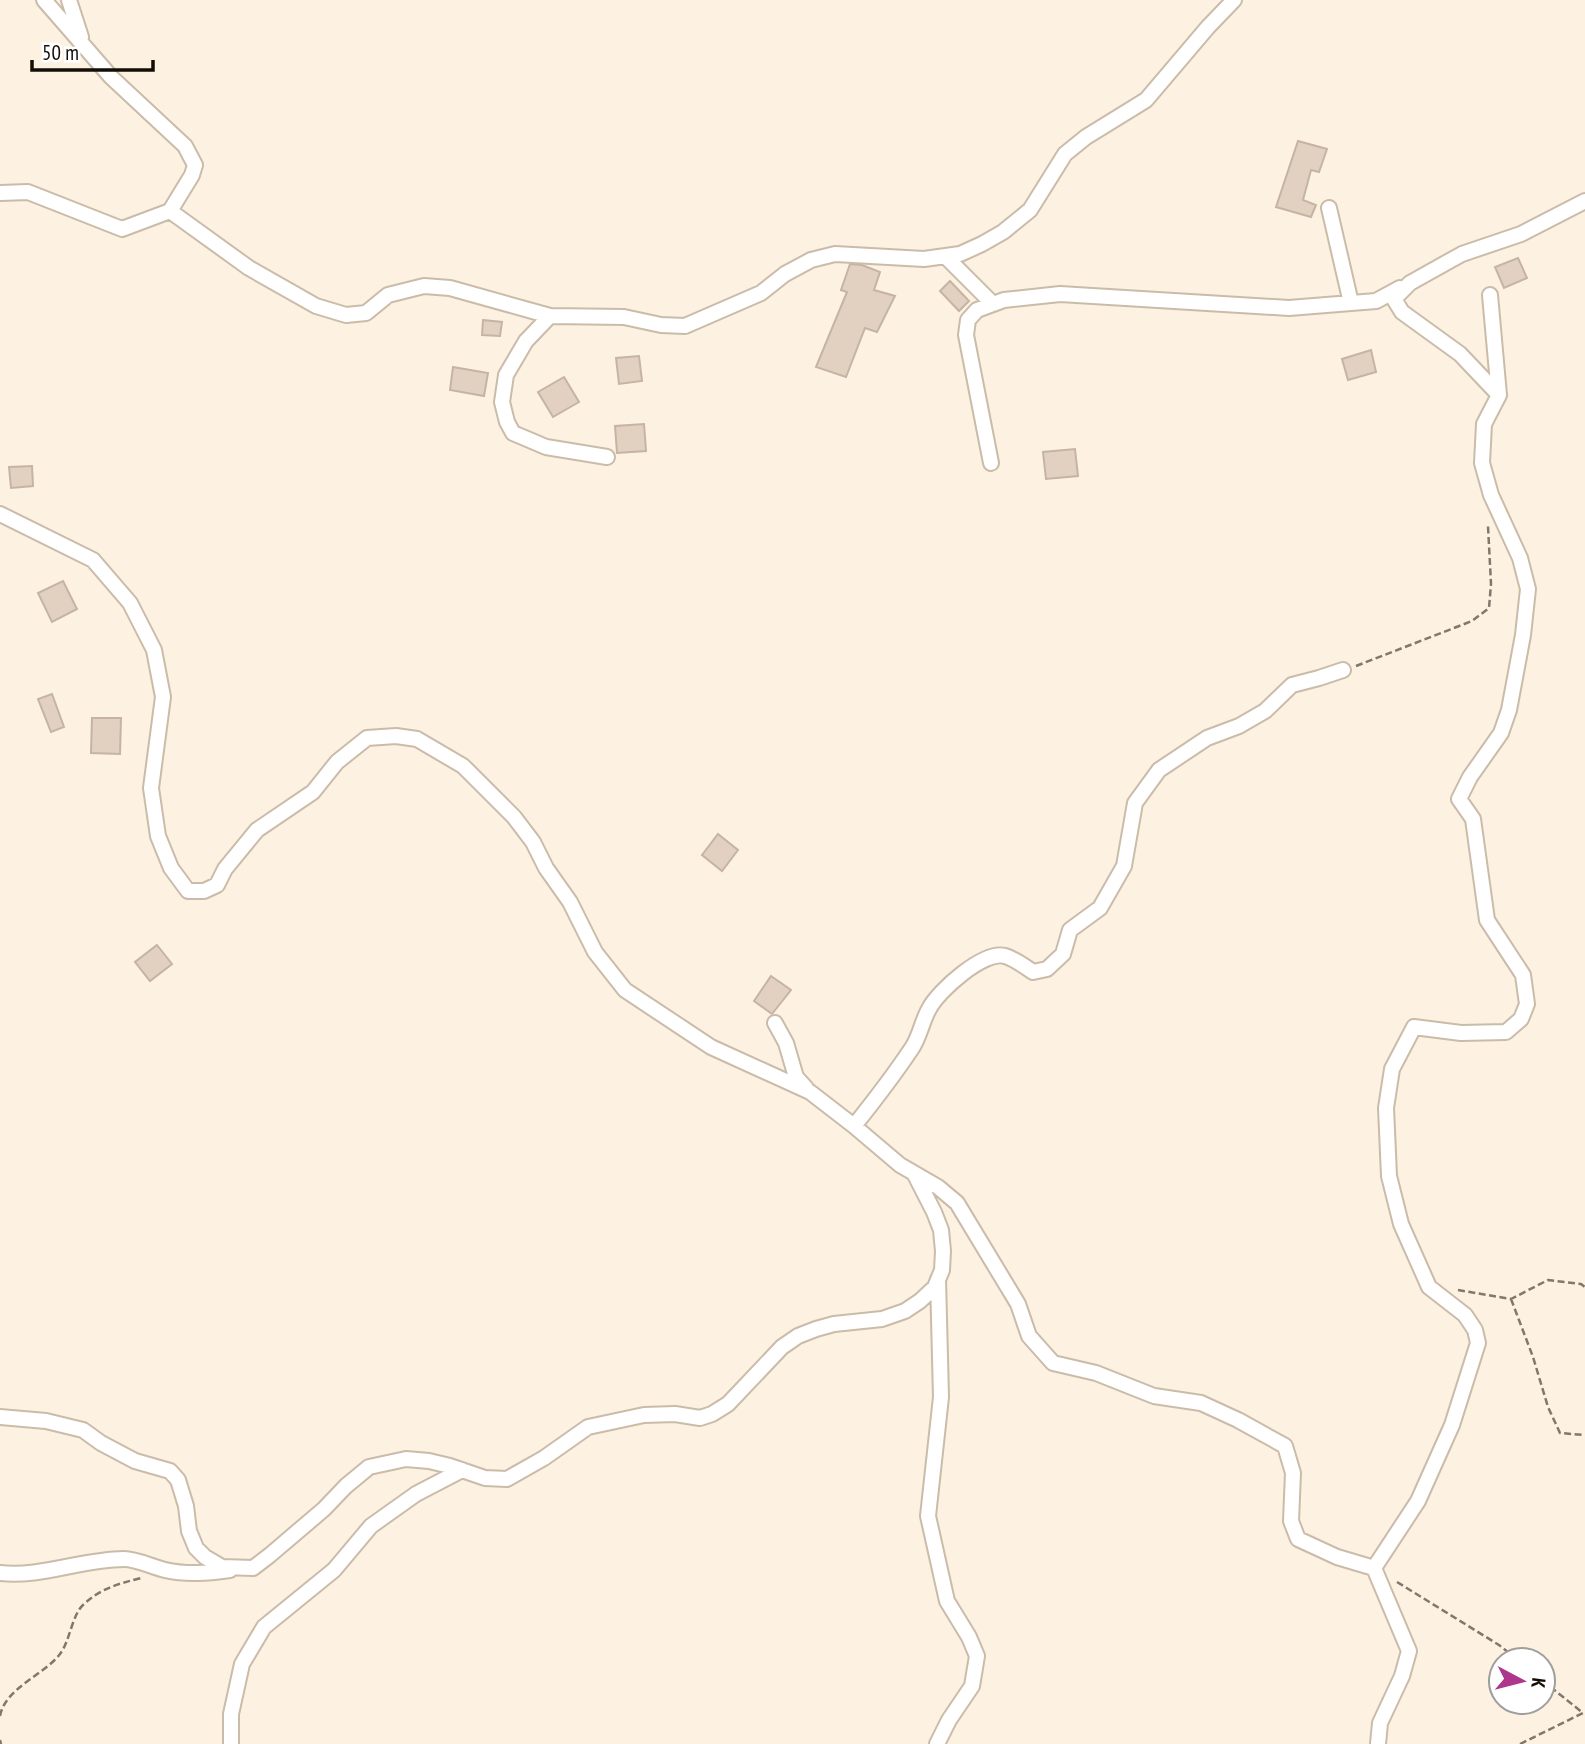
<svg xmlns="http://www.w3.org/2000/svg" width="1585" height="1744" font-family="'PT Sans Narrow',sans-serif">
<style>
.building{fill:#e2d1c0;stroke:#c5b4a4;stroke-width:2}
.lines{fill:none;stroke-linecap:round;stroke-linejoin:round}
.minor-casing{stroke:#cabca9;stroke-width:18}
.path{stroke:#80786d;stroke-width:2.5;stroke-dasharray:7 3.5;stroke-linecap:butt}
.minor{stroke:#fff;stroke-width:14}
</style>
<rect width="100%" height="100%" fill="#fdf1e2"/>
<path class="building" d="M1298,141L1327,149L1319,172L1311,170L1303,200L1316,205L1311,217L1276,207Z
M1518,258L1527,278L1504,288L1495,267Z
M850,264L862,265L880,272L874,290L895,296L877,332L865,328L846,377L816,367L847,292L841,290Z
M950,281L969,301L959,311L940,291Z
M483,320L502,322L500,336L482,335Z
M1371,350L1376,372L1348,380L1342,359Z
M639,356L642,381L619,384L616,358Z
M453,367L488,373L484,396L450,390Z
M564,377L579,402L553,417L538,392Z
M644,424L646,451L617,453L615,426Z
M1075,449L1078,476L1046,479L1043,452Z
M32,466L33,486L11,488L9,467Z
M63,581L77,609L52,622L38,593Z
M52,694L64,727L51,732L38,699Z
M92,718H121L120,754L91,753Z
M718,834L738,850L722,871L702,855Z
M157,945L172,964L150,981L135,962Z
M771,976L791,990L772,1014L754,1001Z"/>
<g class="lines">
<defs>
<path id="minor" d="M44,0L111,77L185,146L195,165L192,175L170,211L249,268L316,306L346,315L366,313L388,295L424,286L450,288L550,316L624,317L661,325L685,326L761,293L785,274L811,260L835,254L924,259L960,254L982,244L1003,232L1030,210L1065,154L1086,137L1146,100L1208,27L1234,0
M69,0L81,37
M0,193L28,192L122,229L170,211
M1329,208L1351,303
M945,256L993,304
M1490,295L1499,395
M550,316L526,341L506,375L502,402L507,422L513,433L546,447L607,457
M991,463L966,335L968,320L977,310L1004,300L1060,294L1289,308L1376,301L1400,288
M0,514L93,560L130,603L154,650L163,697L151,788L158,836L171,868L188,891H204L217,885L225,869L257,830L313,792L337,762L367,738L396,736L417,739L463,766L514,817L533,842L546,868L570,902L595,952L625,990L711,1047L810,1092L854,1126L900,1165L938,1187L957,1203L1018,1304L1029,1336L1053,1363L1096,1373L1154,1396L1201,1403L1238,1420L1285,1446L1293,1473L1291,1521L1298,1539L1337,1557L1374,1568
M775,1023L786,1043L796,1077L806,1088
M854,1126C874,1101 894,1075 912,1048C920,1036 922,1021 929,1009C938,991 984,950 1005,956C1015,959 1024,966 1033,972L1047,969L1063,954L1070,930L1100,908L1124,866L1135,803L1159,770L1207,738L1239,726L1265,711L1292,685L1319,678L1343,670
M0,1417L46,1421L83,1430L101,1443L135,1461L170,1471L178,1480L186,1506L189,1531L196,1548L205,1557L222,1567L253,1568L270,1555L324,1509L346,1486L369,1467L406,1459L429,1461L450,1466L485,1478L507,1479L544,1458L588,1427L644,1415L675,1414L700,1418L712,1414L728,1404L782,1347L798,1336L816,1329L834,1324L882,1319L905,1311L920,1301L935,1287L942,1270L943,1251L941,1230L934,1212L915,1175
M1374,1568L1418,1501L1452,1425L1478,1343L1475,1330L1465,1315L1429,1287L1401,1224L1389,1176L1386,1108L1392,1069L1414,1027L1461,1033L1506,1032L1521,1019L1527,1004L1523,975L1487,920L1473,819L1459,799L1470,777L1501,733L1509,710L1523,635L1528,589L1520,558L1491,495L1482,463L1484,424L1499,395L1460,354L1402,312L1394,299L1410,283L1462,254L1521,234L1585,201
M1374,1568L1409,1651L1402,1676L1380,1723L1378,1744
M0,1573C40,1578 83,1559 124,1559C137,1559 152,1567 165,1570C187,1575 208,1573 230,1570
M231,1744V1714L242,1664L264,1627L334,1570L371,1526L416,1494L462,1470
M937,1744L949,1720L972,1686L977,1656L969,1637L947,1601L928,1516L941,1397L938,1279"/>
</defs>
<use href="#minor" class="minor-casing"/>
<path class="path" d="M1356,666L1472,621L1489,608L1491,584L1488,526
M1458,1290L1511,1299L1548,1280L1581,1284L1585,1287
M1511,1299L1533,1357L1548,1407L1560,1433L1585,1435
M1397,1582L1499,1645L1518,1660
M0,1716C5,1688 44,1675 60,1654C70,1641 72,1615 83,1605C101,1588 118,1584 141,1578
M0,1740L1,1744
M1520,1744L1583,1713L1543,1681"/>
<use href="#minor" class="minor"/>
</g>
<g transform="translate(1522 1681) rotate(97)"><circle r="33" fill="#ffffff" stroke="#a09f9c" stroke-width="2"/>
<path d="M0-5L12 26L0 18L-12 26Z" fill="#ae378c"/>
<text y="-10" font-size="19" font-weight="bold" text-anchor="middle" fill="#120e07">K</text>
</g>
<path d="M32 60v10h121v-10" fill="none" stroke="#120e07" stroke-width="3.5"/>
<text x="42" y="60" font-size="21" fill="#120e07" stroke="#ffffff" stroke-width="5" paint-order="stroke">50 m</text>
</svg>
